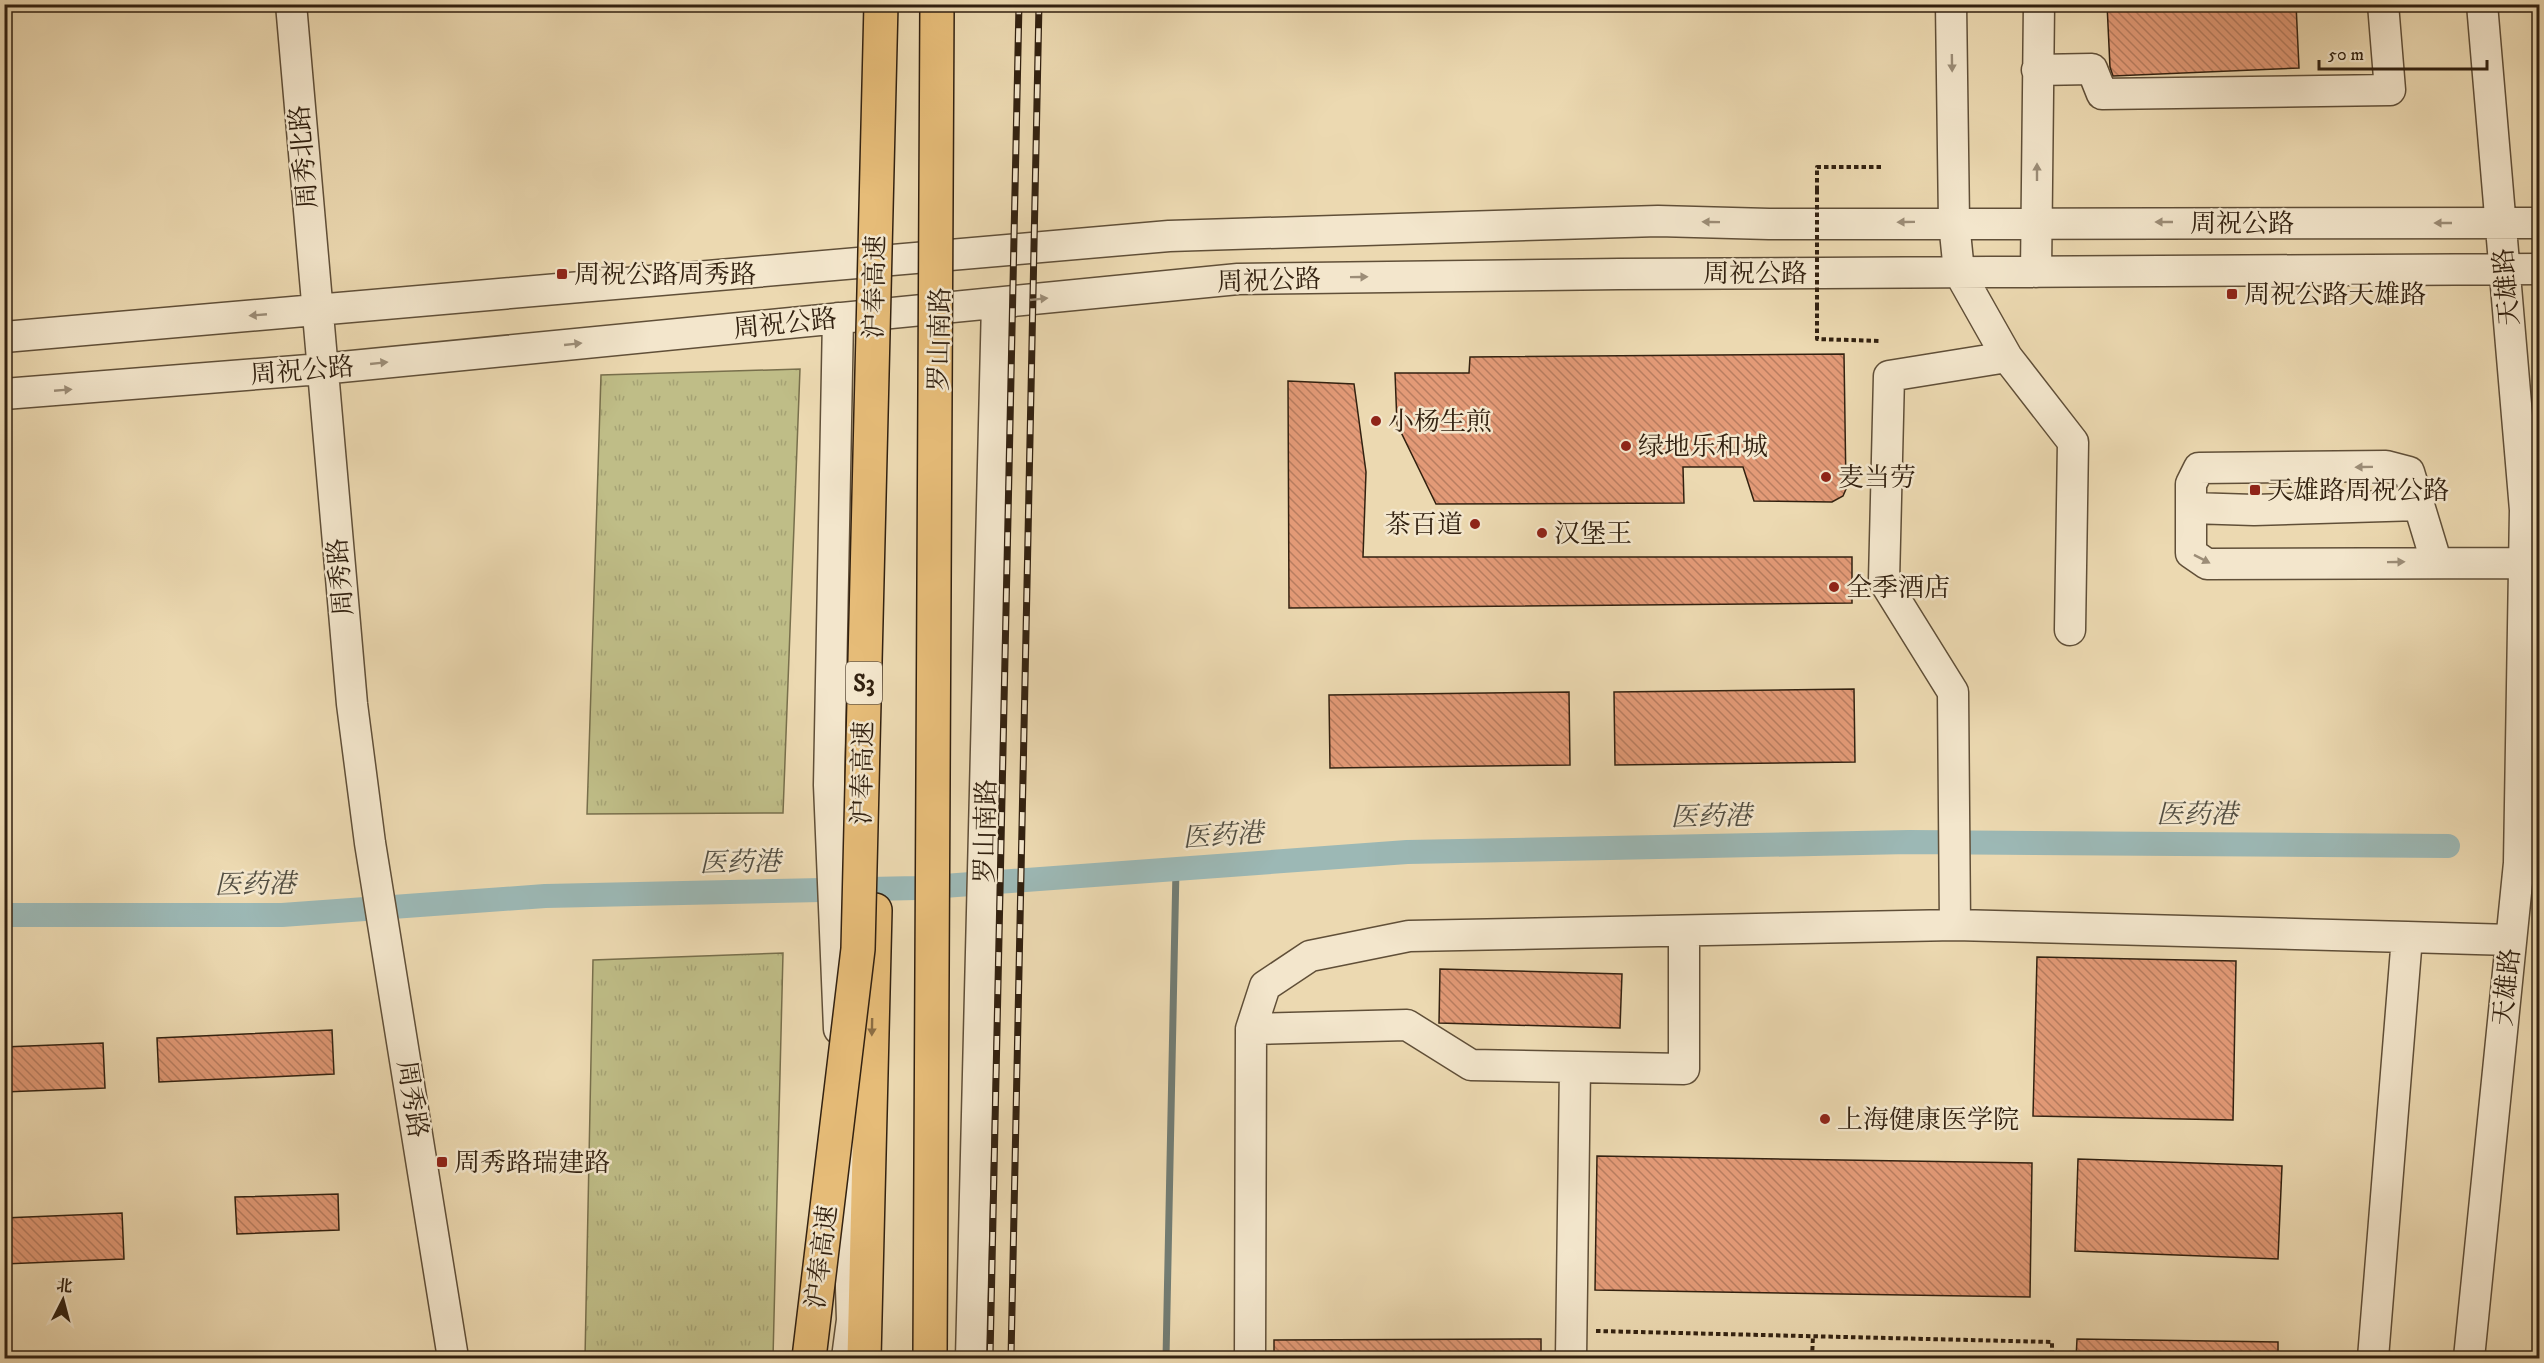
<svg xmlns="http://www.w3.org/2000/svg" width="2544" height="1363" font-family="'IM FELL DW Pica','Noto Serif SC',serif">
<style>
.grass{fill:url(#grass-tufts);stroke:#786f4c;stroke-width:1.5}
.lines{fill:none;stroke-linecap:round;stroke-linejoin:round}
.stream{stroke:#727c73;stroke-width:7}
.canal{stroke:#9cb8b5;stroke-width:24}
.building{fill:url(#building-back-hatch);stroke:#322110;stroke-width:1.5}
.minor-casing{stroke:#604f38;stroke-width:33}
.major-casing{stroke:#322110;stroke-width:36}
.path{stroke:#322110;stroke-width:4;stroke-dasharray:4.5 3;stroke-linecap:butt}
.minor{stroke:#f3e6cc;stroke-width:30}
.major{stroke:#e6bc78;stroke-width:33}
.rail-casing{stroke:#322110;stroke-width:7}
.rail{stroke:#f3e6cc;stroke-width:4.5;stroke-dasharray:14;stroke-linecap:butt}
.highway-bridge-casing{stroke:#322110;stroke-width:36;stroke-linecap:butt}
.path-bridge{stroke:#322110;stroke-width:4;stroke-dasharray:4.5 3;stroke-linecap:butt}
.highway-bridge{stroke:#e6bc78;stroke-width:33}
.oneway{fill:#9c8d77}
.oneway2{fill:#8c6e44}
.poi-dot{fill:#8f2418;stroke:#f3e6cc;stroke-width:2}
.labels{text-anchor:middle;stroke-width:5;stroke-linejoin:round;paint-order:stroke}
.shield{fill:#f3e6cc;stroke:#6c5c48;stroke-width:1.5}
.shield-label{font-size:24px;font-weight:bold;fill:#322110}
.street-label{font-size:26px;fill:#322110;stroke:#f3e6cc}
.poi-label{font-size:26px;fill:#322110;stroke:#f3e6cc;text-anchor:start}
.water-label{font-size:27px;font-style:italic;fill:#524e42;stroke:#f3e6cc}
</style>
<defs>
<pattern id="grass-tufts" width="24" height="20" patternUnits="userSpaceOnUse" patternTransform="scale(1.5)"><rect width="24" height="20" fill="#bfbd87"/><path d="M3 7l-1-3M5 7V3M7 7l1-3M15 17l-1-3M17 17v-4M19 17l1-3" fill="none" stroke="#a5a274"/></pattern>
<pattern id="building-back-hatch" width="6" height="6" patternUnits="userSpaceOnUse" patternTransform="scale(1.5)"><rect width="6" height="6" fill="#e39a77"/><path d="M-1 5l2 2M0 0l6 6M5-1l2 2" fill="none" stroke="#b97d60"/></pattern>
</defs>
<rect width="100%" height="100%" fill="#ecd9b1"/>
<filter id="stains"><feTurbulence type="fractalNoise" baseFrequency=".00333" numOctaves="4"/><feColorMatrix values="0 0 0 0 .2 0 0 0 0 .09 0 0 0 0 .02 0 0 0 .5 -.17"/></filter>
<radialGradient id="worn" r=".72"><stop offset=".6" stop-color="#630" stop-opacity="0"/><stop offset="1" stop-color="#630" stop-opacity=".3"/></radialGradient>
<path class="grass" d="M800,369L783,813L587,814L601,375Z
M783,953L773,1358H585L593,960Z"/>
<g class="lines">
<path class="stream" d="M1166,1358L1176,869"/>
<path class="canal" d="M4,915H282L545,896L917,888L1407,852L1910,842L2448,846"/>
</g>
<path class="building" d="M2107,4H2296L2299,68L2113,76L2110,67Z
M1844,354L1846,489L1843,496L1832,502L1754,501L1743,467H1683L1684,503L1436,504L1397,424L1395,373H1469L1470,357Z
M1288,381L1354,384L1366,472L1363,557H1852V603L1289,608Z
M1854,689L1855,762L1615,765L1614,692Z
M1569,692L1570,765L1330,768L1329,695Z
M2037,957L2236,961L2233,1120L2033,1116Z
M1440,969L1622,974L1620,1028L1439,1023Z
M332,1030L334,1074L159,1082L157,1038Z
M103,1043L105,1088L4,1092V1047Z
M1597,1156L2032,1163L2030,1297L1595,1290Z
M2078,1159L2282,1166L2278,1259L2075,1251Z
M338,1194L339,1230L237,1234L235,1197Z
M122,1213L124,1259L4,1264V1218Z
M1541,1339V1359H1274V1340Z
M2077,1339L2278,1342V1359H2076Z"/>
<g class="lines">
<defs>
<path id="minor" d="M291,4L352,704L370,843L453,1358
M1951,4L1954,222L1959,272L2007,357L2073,442L2070,630
M2037,70L2092,69L2102,94L2390,90L2383,4
M2036,272L2039,4
M838,318L829,785L839,1029
M4,337L1169,236L1658,221L1769,224L2540,223
M4,394L321,369L1238,279L1619,274L2540,269
M2191,508L2254,510L2419,505
M2436,561L2409,472L2386,466L2199,468L2191,484V553L2207,564L2524,563
M1955,925L1953,692L1884,581L1889,376L2007,357
M2407,937L2511,940
M1251,1029L1407,1025L1471,1065L1684,1069V931
M846,1127L852,1320L847,1358
M971,1358L997,303
M1250,1358L1251,1029L1265,986L1310,956L1409,936L1955,925L2407,937L2373,1358
M1571,1358L1575,1067
M2469,1358L2519,863L2525,510L2482,4"/>
<path id="major" d="M864,1358L875,910"/>
</defs>
<use href="#minor" class="minor-casing"/>
<use href="#major" class="major-casing"/>
<path class="path" d="M1817,190V167H1882
M1817,306V339L1879,341
M1596,1331L2052,1342V1358
M1812,1358L1813,1336"/>
<use href="#minor" class="minor"/>
<use href="#major" class="major"/>
<defs>
<path id="rail" d="M990,1358L1019,4
M1011,1358L1039,4"/>
</defs>
<use href="#rail" class="rail-casing"/>
<use href="#rail" class="rail"/>
<defs>
<path id="highway-bridge" d="M809,1358L858,949L881,4
M930,1358L937,4"/>
</defs>
<use href="#highway-bridge" class="highway-bridge-casing"/>
<path class="path-bridge" d="M1817,190V306"/>
<use href="#highway-bridge" class="highway-bridge"/>
</g>
<defs><path id="oneway-solid" d="M-6-.8H1V-3.2L6.5 0L1 3.2V.8H-6Z" transform="scale(1.5)"/></defs>
<g class="oneway">
<use href="#oneway-solid" transform="translate(1952 63) rotate(89)"/>
<use href="#oneway-solid" transform="translate(2037 172) rotate(-90)"/>
<use href="#oneway-solid" transform="translate(1711 222) rotate(-179)"/>
<use href="#oneway-solid" transform="translate(1906 222) rotate(179)"/>
<use href="#oneway-solid" transform="translate(2164 222) rotate(-180)"/>
<use href="#oneway-solid" transform="translate(2443 223) rotate(-180)"/>
<use href="#oneway-solid" transform="translate(1359 277) rotate(-1)"/>
<use href="#oneway-solid" transform="translate(1039 299) rotate(-6)"/>
<use href="#oneway-solid" transform="translate(258 315) rotate(175)"/>
<use href="#oneway-solid" transform="translate(573 344) rotate(-6)"/>
<use href="#oneway-solid" transform="translate(379 363) rotate(-6)"/>
<use href="#oneway-solid" transform="translate(63 390) rotate(-5)"/>
<use href="#oneway-solid" transform="translate(2364 467) rotate(179)"/>
<use href="#oneway-solid" transform="translate(2202 559) rotate(27)"/>
<use href="#oneway-solid" transform="translate(2396 562) rotate(-1)"/>
</g>
<use class="oneway2" href="#oneway-solid" transform="translate(872 1027) rotate(91)"/>
<g class="poi-dot">
<rect x="556" y="268" width="12" height="12" rx="3"/>
<rect x="2226" y="288" width="12" height="12" rx="3"/>
<circle cx="1376" cy="421" r="6"/>
<circle cx="1626" cy="446" r="6"/>
<circle cx="1826" cy="477" r="6"/>
<rect x="2249" y="484" width="12" height="12" rx="3"/>
<circle cx="1475" cy="524" r="6"/>
<circle cx="1542" cy="533" r="6"/>
<circle cx="1834" cy="587" r="6"/>
<circle cx="1825" cy="1119" r="6"/>
<rect x="436" y="1156" width="12" height="12" rx="3"/>
</g>
<g class="labels">
<rect class="shield" x="846" y="662" width="36" height="42" rx="4.5"/>
<g class="shield-label">
<text x="864" y="691">S3</text>
</g>
<g class="street-label">
<text transform="translate(303 157) rotate(-95)" y="9">周秀北路</text>
<text x="2242" y="232">周祝公路</text>
<text x="1755" y="282">周祝公路</text>
<text transform="translate(1269 280) rotate(-2)" y="9">周祝公路</text>
<text transform="translate(874 287) rotate(-89)" y="9">沪奉高速</text>
<text transform="translate(2506 287) rotate(-95)" y="9">天雄路</text>
<text transform="translate(785 323) rotate(-6)" y="9">周祝公路</text>
<text transform="translate(939 339) rotate(-89)" y="9">罗山南路</text>
<text transform="translate(302 370) rotate(-5)" y="9">周祝公路</text>
<text transform="translate(340 577) rotate(-95)" y="9">周秀路</text>
<text transform="translate(862 773) rotate(-89)" y="9">沪奉高速</text>
<text transform="translate(985 831) rotate(-89)" y="9">罗山南路</text>
<text transform="translate(2506 987) rotate(-84)" y="9">天雄路</text>
<text transform="translate(413 1099) rotate(81)" y="9">周秀路</text>
<text transform="translate(821 1257) rotate(-83)" y="9">沪奉高速</text>
</g>
<g class="poi-label">
<text x="574" y="283">周祝公路周秀路</text>
<text x="2244" y="303">周祝公路天雄路</text>
<text x="1388" y="430">小杨生煎</text>
<text x="1638" y="455">绿地乐和城</text>
<text x="1838" y="486">麦当劳</text>
<text x="2267" y="499">天雄路周祝公路</text>
<text x="1463" y="533" text-anchor="end">茶百道</text>
<text x="1554" y="542">汉堡王</text>
<text x="1846" y="596">全季酒店</text>
<text x="1837" y="1128">上海健康医学院</text>
<text x="454" y="1171">周秀路瑞建路</text>
</g>
<g class="water-label">
<text x="2197" y="823">医药港</text>
<text transform="translate(1711 816) rotate(-1)" y="9">医药港</text>
<text transform="translate(1223 835) rotate(-4)" y="9">医药港</text>
<text transform="translate(740 862) rotate(-1)" y="9">医药港</text>
<text transform="translate(255 884) rotate(-1)" y="9">医药港</text>
</g>
</g>
<rect width="2544" height="1363" fill="none" stroke="#ecd9b1" stroke-width="24"/>
<rect x="6" y="6" width="2532" height="1351" fill="none" stroke="#322110" stroke-width="3"/>
<rect x="12" y="12" width="2520" height="1339" fill="none" stroke="#322110" stroke-width="1.5"/>
<g transform="translate(63 1300) rotate(6)" stroke="#f3e6cc" stroke-width="4.5" paint-order="stroke">
<path d="M0-4.5L10 22L0 15L-10 22Z" fill="#322110"/>
<text y="-9" font-size="16" font-weight="bold" text-anchor="middle" fill="#322110">北</text>
</g>
<path d="M2319 60v9h168v-9" fill="none" stroke="#322110" stroke-width="3"/>
<text x="2328" y="60" font-size="18" fill="#322110" stroke="#f3e6cc" stroke-width="4.5" paint-order="stroke">50 m</text>
<rect width="100%" height="100%" filter="url(#stains)"/>
<rect width="100%" height="100%" fill="url(#worn)"/>
</svg>
